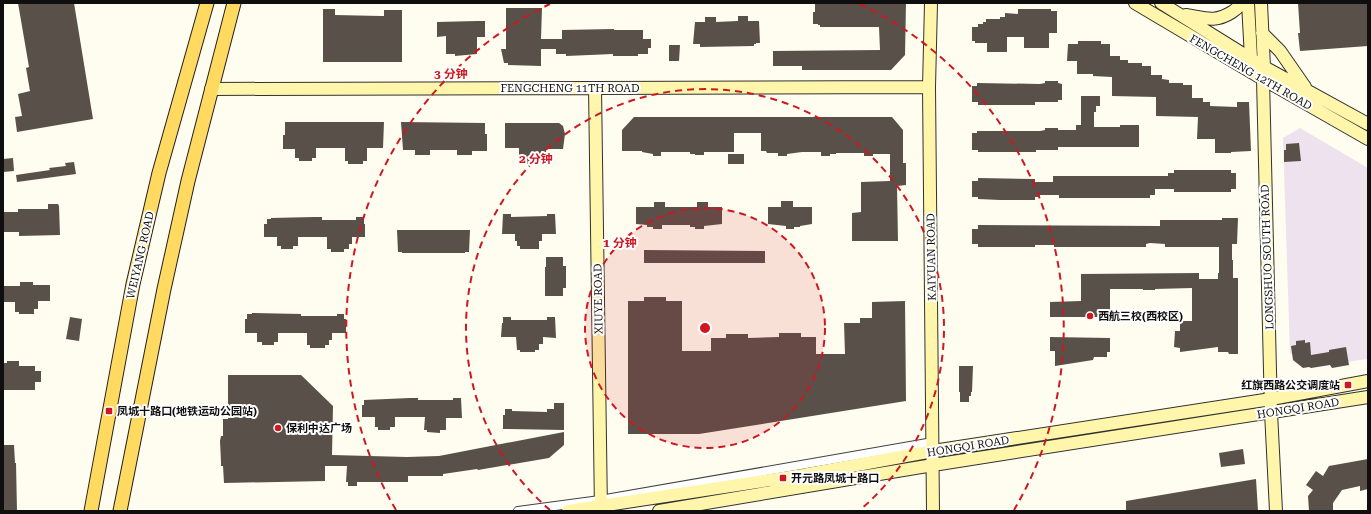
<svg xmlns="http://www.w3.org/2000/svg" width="1371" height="514" font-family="'Roboto Serif','Noto Sans SC',serif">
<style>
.industrial{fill:#ede2ee}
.building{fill:#59504a}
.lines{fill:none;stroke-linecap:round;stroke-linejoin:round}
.street-casing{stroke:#424242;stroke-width:10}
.secondary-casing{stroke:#313131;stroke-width:14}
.primary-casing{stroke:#202020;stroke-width:15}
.street{stroke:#fff;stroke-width:8}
.secondary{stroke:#fff6ab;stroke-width:12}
.primary{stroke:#ffd960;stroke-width:13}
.ring{fill:none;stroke:#cf171f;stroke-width:2;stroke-dasharray:7 5}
.poi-dot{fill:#cf171f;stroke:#fff;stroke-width:1.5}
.labels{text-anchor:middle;stroke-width:4;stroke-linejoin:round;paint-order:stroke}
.street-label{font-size:11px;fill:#0f0f0f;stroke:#fff}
.poi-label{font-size:11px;font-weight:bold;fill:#0f0f0f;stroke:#fff;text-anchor:start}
.centre{fill:#cf171f;stroke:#fff;stroke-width:2}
.ring-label{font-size:12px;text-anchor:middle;font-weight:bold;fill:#cf171f;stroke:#fff;stroke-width:4;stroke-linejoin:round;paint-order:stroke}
</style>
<rect width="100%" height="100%" fill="#fffcf0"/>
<path class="industrial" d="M1300,128L1368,168V359L1308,367L1290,353L1283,138Z"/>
<path class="building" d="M18,3H74L93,119L17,132L15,117L22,116L18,94L30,91L26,68L29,67Z
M815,3H906L905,55L891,70H802V66H773V51L880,50L879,27H820V25H818V24H813V12H815Z
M1298,3H1368V46L1300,51L1298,33H1300Z
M506,8H542L541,39H562V30L614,29V30H643V39H651V48H648V54H638V56H613V54L566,56V54H556V49H541V66L508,65V63H504L501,49H506Z
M323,9H335V15L381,16H384V10H402V62H323Z
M1018,9H1051V11H1057V33H1049V48H1024V37H1007V52H987V43H975V41H972V27H978V24H983V22H986V19H1000V17H1005V13L1018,14Z
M738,16H748V21H759L760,43H756V44H754V46L700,47V44H693L695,22H705V17H716V22L738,21Z
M477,21H485V37H477V54L455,56V54H446V36L437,37V22Z
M1078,41H1101V44H1110V56H1120V60H1128V63H1142V66H1151V75H1162V79L1169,80V83H1183V85H1192V98H1203V102H1210V106L1237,107V102H1249L1251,151L1231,152V153H1215V139H1197L1198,117L1156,116V97L1112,96V77L1093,76V74H1077V61H1067L1068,44H1078Z
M669,45H680L679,61H669Z
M1045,81H1058V83L1062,84V100H1058V102H1035V105H978V102H972V86H977V83L1040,84L1045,83Z
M1081,96H1100V106H1096V112H1094V127H1120V125H1139V147H1058V150H1036V152H978V150H972V133H977V131H1040L1045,130V128H1058V130H1076V125H1081Z
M634,117H892L903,130V163H906V185L897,186L898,241H852V213L861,212V182L890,181V154H873V156H864V153H836V154H830V156H821V152H802L787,154V156H778V153H767L766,151H761V133H734V152H704V155H695V154H690V152H661V156H653V154L642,152V151H622V130Z
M285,122H384L383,148H367V161H363V164H348V161H345V148H316V158H312V161H299V158H295V149H283V135H285Z
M401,122L485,123V134H487V151H472V155H457V150H430V155H415V150H403Z
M505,123H559L563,126L565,134L563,149H546V156H543V162L536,161V164H526V161H521V156L519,155V148H505Z
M1299,143L1301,161L1284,162V150H1286V144Z
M728,154H744V164H728Z
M13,158L14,171L3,172V159Z
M74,162L76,174L17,182L16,175L50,170L49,168L66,166L65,163Z
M1174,170H1231V173H1236V189H1231V192H1174V189H1155V195H1150V198H1059V195H1040V197H1035V200H1000L978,199V197H972V181H978V178L1035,179V182H1053V176H1168V173H1174Z
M781,201H793V207H812V224L800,226V227H794V229H786V226L768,224V207H781Z
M654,202H665V207H697V202H708V207H722V224L704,226V229H695V227H690V225H662V229H653V227H647V225L636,224V207H654Z
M48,204H58L59,206L60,235L19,236V232H3V212H18V209H48Z
M503,214H511V217L547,216V214H555L556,234H542V241H539V249H520V246H517V241H515V234H502Z
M314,217H322V220H356V217H364V224H365V237H352V244H349V249H344V252H331V249H327V237H298V246H293V249H281V246H277V237H264V224H267V219H271V218Z
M1222,218H1238L1237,244H1232V260H1233V278H1238V354H1229L1228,352H1218V347L1180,352V348L1174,347L1175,331H1180V321H1192V288L1155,289V290H1143V289H1110V317H1050V302L1081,301V274L1199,273V279H1218V273H1219V247H1165V244L1150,243L1146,244V247H1054V245H1035V247H978V244H972V229H978V225L1160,226V220H1222Z
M397,230H470L469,252H465V253H402V252H398Z
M644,250L765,251V263H644Z
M546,257H563V266H566V288H563V296H545V267H546Z
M20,282H33V285H50V301H38V309H34V314H19V312H15V302H3V286H20Z
M644,297H666V301H682V351H711V338H726V334H748V338L779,337V333H801V337H816V354H845L844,323H860V318H872V302L905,301L906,401L699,434H628V301H644Z
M252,313L301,314V316H337V314H344V319H346V333H332V340H329V345H325V348H310V345H307V333H278V342H274V345H262V342H257V333H245V319H247V314H252Z
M70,317L82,319L79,341L66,339Z
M503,317H511V320H547V317H555L556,338L543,337V344H539V350H535V352H520V350H517L516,337H501L502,323H503Z
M1050,337L1110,338V352H1107V357H1094L1093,360L1055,366V351H1050Z
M1305,340V343L1310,342L1311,355L1329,352V350L1346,347L1349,365L1332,368L1330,365L1311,368L1309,367L1303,368L1293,360L1291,346L1296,345V341Z
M7,361H19V366H35V371H41V382H35V390H3V363H7Z
M959,366H973L972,392H971V396H969V402H960V392H959Z
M228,375H301L333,406L332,455L407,457L439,456L564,432V445L549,458L478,470L477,469L443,474V476H408V482H357V486H348V482H346L347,466H325V481L224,483L223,466H221V462L220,441L221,436H223V419H228Z
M410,398H418V400H453V398H461L462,418H446V430H440V433L427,432V430H424L425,417H395V427H390V430H378V427H375V417H362V405H364V400Z
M554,403H564V430L503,429V415H505V409H512V411L547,412V409H554Z
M3,445H14L15,463H16L17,511H3Z
M1243,449L1245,464L1221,467L1219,453Z
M1368,459V489L1360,491V486L1342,490L1333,503V511H1309L1308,496L1313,490L1306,485L1316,471L1323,476L1329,466Z
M1256,479L1258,511H1126V501Z"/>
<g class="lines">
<defs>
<path id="street" d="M518,511L600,500L933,442"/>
<path id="secondary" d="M931,3L929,87L933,511
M1135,3L1263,79L1368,139
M1161,3L1264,67L1368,124
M1248,3L1251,58L1254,63
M1261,3L1264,67L1263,79L1271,412L1276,511
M1186,15C1205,18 1215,23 1232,12C1236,9 1239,8 1240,3
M1262,33L1280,51L1305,87
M595,88L601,511
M211,89L929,87
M568,511L803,475L933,451L1271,399L1368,381
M659,511L933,465L1368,397"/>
<path id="primary" d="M91,511L133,284L159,173L207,3
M120,511L164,289L188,181L234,3"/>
</defs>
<use href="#street" class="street-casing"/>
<use href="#secondary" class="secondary-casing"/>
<use href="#primary" class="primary-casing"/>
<use href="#street" class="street"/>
<use href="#secondary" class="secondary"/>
<use href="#primary" class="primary"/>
</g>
<circle cx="705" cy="328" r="120" fill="#cf171f" fill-opacity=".12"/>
<g class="ring">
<circle cx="705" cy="328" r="120"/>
<path d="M550 510A239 239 0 1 1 860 510"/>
<path d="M396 510A359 359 0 0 1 550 4M860 4A359 359 0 0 1 1014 510"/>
</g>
<g class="poi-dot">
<circle cx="1090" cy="316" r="4"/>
<rect x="1344" y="381" width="8" height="8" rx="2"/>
<rect x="105" y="407" width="8" height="8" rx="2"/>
<circle cx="278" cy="428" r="4"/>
<rect x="779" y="474" width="8" height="8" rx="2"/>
</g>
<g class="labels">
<g class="street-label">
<text transform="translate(1251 72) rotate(30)" y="4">FENGCHENG 12TH ROAD</text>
<text x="570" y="92">FENGCHENG 11TH ROAD</text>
<text transform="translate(140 255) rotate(-77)" y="4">WEIYANG ROAD</text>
<text transform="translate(931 257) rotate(-91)" y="4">KAIYUAN ROAD</text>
<text transform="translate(1267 257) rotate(-92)" y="4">LONGSHUO SOUTH ROAD</text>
<text transform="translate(598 299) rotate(-91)" y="4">XIUYE ROAD</text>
<text transform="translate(1298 408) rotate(-9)" y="4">HONGQI ROAD</text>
<text transform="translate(968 446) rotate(-9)" y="4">HONGQI ROAD</text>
</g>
<g class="poi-label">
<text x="1098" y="320">西航三校(西校区)</text>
<text x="1340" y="389" text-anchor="end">红旗西路公交调度站</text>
<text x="117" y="415">凤城十路口(地铁运动公园站)</text>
<text x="286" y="432">保利中达广场</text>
<text x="791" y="482">开元路凤城十路口</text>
</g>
</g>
<circle cx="705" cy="328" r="6" class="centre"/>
<g class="ring-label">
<text x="451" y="78">3 分钟</text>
<text x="536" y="163">2 分钟</text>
<text x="620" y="247">1 分钟</text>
</g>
<rect width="1371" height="514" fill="none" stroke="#0f0f0f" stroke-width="8"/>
</svg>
